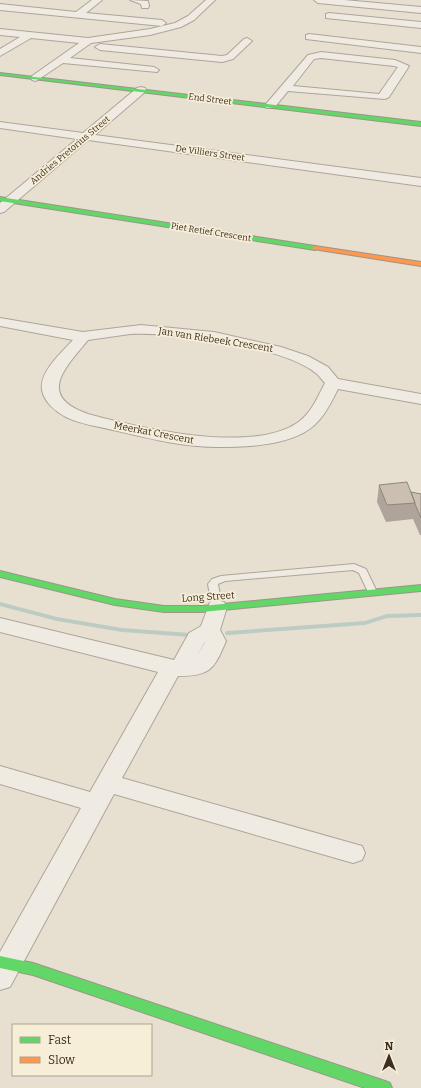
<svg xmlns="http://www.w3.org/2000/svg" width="421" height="1088" font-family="Bitter,serif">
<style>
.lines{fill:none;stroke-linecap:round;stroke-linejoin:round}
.stream{fill:#bcccc2;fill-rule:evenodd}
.lane-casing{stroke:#ada599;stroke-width:2}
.street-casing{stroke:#ada599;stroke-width:2}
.fast-casing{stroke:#9c958a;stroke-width:2}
.slow-casing{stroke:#9c958a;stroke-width:2}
.lane{fill:#efebe3;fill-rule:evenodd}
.street{fill:#efebe3;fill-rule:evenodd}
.fast{fill:#63d668;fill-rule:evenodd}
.slow{fill:#ff974d;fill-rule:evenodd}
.wall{fill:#afa499}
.building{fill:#cbbfb2;stroke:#8e867d}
.labels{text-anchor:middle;stroke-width:3.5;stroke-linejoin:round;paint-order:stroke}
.far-street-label{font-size:9px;fill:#3d2e20;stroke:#f7eed8}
.street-label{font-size:10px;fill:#3d2e20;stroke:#f7eed8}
</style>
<rect width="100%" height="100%" fill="#e7e0d1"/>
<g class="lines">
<path class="stream" d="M0,602L57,617L122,628L190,633H192L193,635L192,637H190L122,632L57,621L0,606Z
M421,613V617L387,618L365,625L228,635H226L225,633L226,631H228L365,621L387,614Z"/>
<defs>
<path id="lane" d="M354,564L366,569L377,592L375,594H369L359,573L353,570L225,581L218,584L222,607L217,610L212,607L208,584L212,579L221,576Z"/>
<path id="street" d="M92,0H102L86,13L162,20L166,23L162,26L0,10V4L76,12Z
M130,0L148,1L149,6L148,8H142L141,4Z
M206,0H215L194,20L181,27L150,35L91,43L70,58L154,67L159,70L157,72L63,63L36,81L32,80L31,78L32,76L79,43L31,38L0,56V49L20,37L0,35V29L88,38L150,29L175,23L188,16Z
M314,0H344L421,7V13L318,3Z
M329,13L421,22V28L326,18V14Z
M309,34L421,47V53L306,39V35Z
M247,38L252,41L233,59L222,62L100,50L95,47L100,44L222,56L227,55L244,39Z
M321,52L395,60L409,66L389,97L385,99L288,91L274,108H266L265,106L266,104L308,55ZM321,58L394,66L398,67L379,94L293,86L314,59Z
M141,87L145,88L146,90L145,92L95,135L421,178V186L88,140L4,212L0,213V203L77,139L0,128V122L83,133L137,88Z
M0,318L83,332L141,325L214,332L281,347L308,356L328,367L338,379L421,394V404L338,389C330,405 321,424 303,433C278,446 245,447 217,447C182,447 147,438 113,430C97,426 80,424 66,417C56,412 44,402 42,390C39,372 62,352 73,340L0,326ZM130,334C173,332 285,346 317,374C320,377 322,380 325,383C317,398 311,414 297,423C251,454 139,428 88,414C36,396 65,368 88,340Z
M217,600L224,602L227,607L220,630L226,641C214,669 211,676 178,676L122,778L362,846L365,853L362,860L353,863L114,794L10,987L0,990V952L81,808L0,784V766L90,792L158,672L0,632V618L174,660L189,633L201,626L210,602ZM205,642L196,658L204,643Z"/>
<path id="fast" d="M0,73L421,122V126L0,75Z
M0,197L315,246L318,248L315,250L0,201Z
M0,571L115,599L164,606H202L421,585V591L202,612H164L115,605L0,577Z
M0,956L33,963L385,1081L390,1083L392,1088H365L33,975L0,968Z"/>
<path id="slow" d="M315,246L421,262V266L313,249L312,248Z"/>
</defs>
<use href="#lane" class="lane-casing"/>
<use href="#street" class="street-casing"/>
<use href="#fast" class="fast-casing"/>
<use href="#slow" class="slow-casing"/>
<use href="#lane" class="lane"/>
<use href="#street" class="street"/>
<use href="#fast" class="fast"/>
<use href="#slow" class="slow"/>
</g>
<path class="wall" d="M379,485L421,494V535H420L413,519L386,522L377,502Z"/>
<path class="building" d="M407,482L415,503L387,505L379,485Z
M411,492L421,494V518L415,504V503Z"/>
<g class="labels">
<g class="far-street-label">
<text transform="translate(210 99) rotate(7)" y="3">End Street</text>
<text transform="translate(70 150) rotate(-40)" y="3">Andries Pretorius Street</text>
<text transform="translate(210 153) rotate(8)" y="3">De Villiers Street</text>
<text transform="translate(211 232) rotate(9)" y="3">Piet Retief Crescent</text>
</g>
<g class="street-label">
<text transform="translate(216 339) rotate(9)" y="4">Jan van Riebeek Crescent</text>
<text transform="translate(154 432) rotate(11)" y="4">Meerkat Crescent</text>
<text transform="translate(208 596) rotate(-4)" y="4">Long Street</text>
</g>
</g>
<rect x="12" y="1024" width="140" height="52" fill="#f7eed8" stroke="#ada18e"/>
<rect x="20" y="1037" width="20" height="6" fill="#63d668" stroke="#ada18e"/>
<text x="48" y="1044" font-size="12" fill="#3d2e20">Fast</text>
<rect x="20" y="1057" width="20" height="6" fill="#ff974d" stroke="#ada18e"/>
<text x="48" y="1064" font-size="12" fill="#3d2e20">Slow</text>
<g transform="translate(389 1056)" stroke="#f7eed8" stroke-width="3" paint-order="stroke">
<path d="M0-3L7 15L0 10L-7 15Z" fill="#3d2e20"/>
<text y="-6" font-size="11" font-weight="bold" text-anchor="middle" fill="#3d2e20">N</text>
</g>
</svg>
